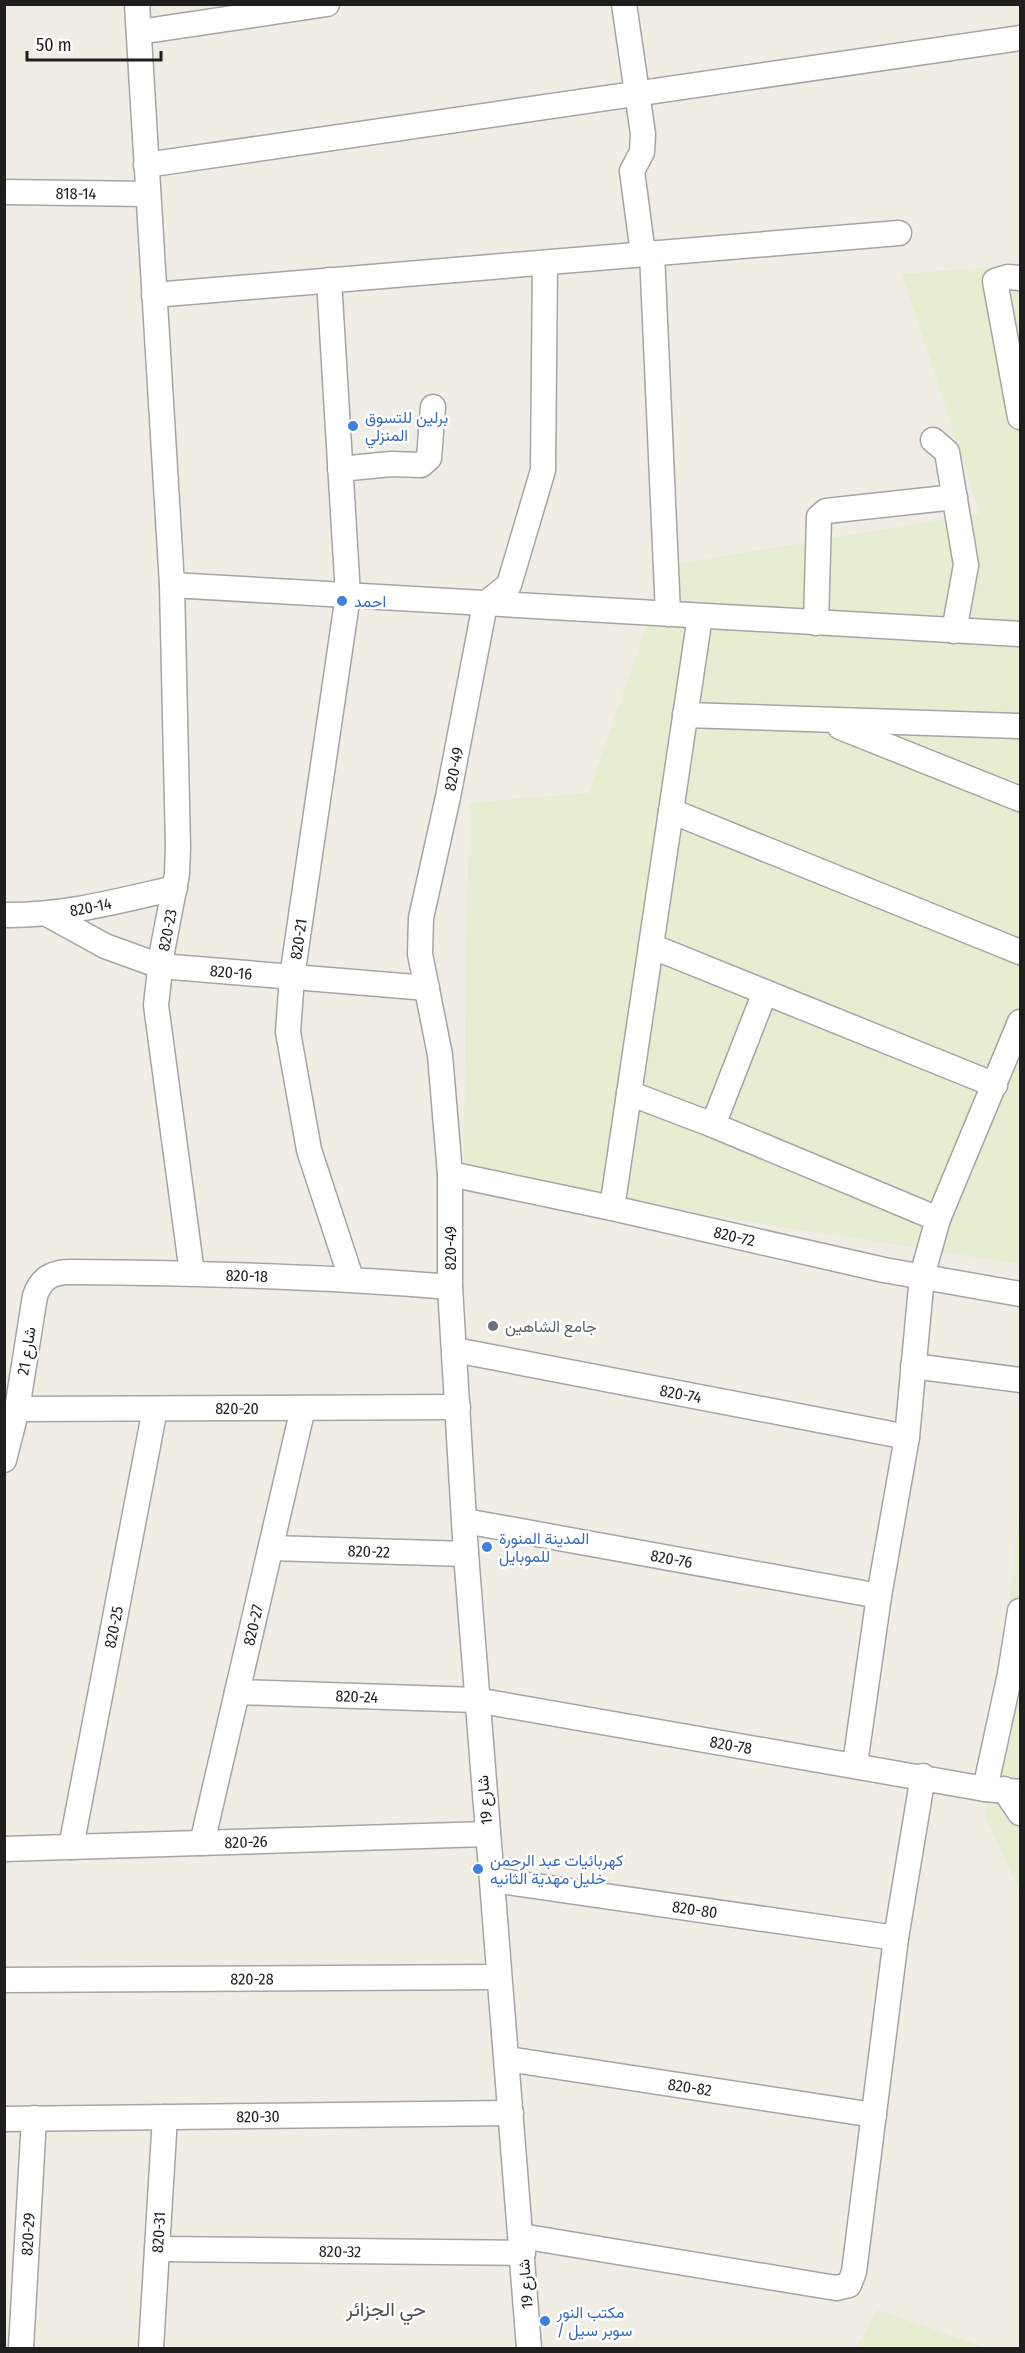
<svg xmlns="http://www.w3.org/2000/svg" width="1025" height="2353" font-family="'Fira Sans Condensed',Vazirmatn,sans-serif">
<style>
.farmland{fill:#e6edd0}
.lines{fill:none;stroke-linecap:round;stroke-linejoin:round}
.minor-casing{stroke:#a5a5a5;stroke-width:27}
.minor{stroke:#fff;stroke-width:24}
.shop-dot{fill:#3f7fe0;stroke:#fff;stroke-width:2}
.worship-dot{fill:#6b7280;stroke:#fff;stroke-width:2}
.labels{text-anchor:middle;stroke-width:5;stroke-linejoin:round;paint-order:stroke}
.street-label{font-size:16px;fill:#1e1e1e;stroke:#fff}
.shop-label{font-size:16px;fill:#366cbe;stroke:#fff;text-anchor:start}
.worship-label{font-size:16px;fill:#5b616d;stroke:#fff;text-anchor:start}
.quarter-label{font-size:20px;fill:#515151;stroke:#fff}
</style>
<rect width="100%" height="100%" fill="#efede4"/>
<path class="farmland" d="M1020,265V1264L464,1177L466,941L470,803L589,793L667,566L980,513L902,274Z
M1020,1507V1892L985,1816Z
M877,2310L988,2348H856Z"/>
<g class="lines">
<defs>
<g id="minor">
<path d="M137,4L172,585L178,847L177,874L162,952L156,1005L192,1273"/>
<path d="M624,4L643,134L642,152L632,171L643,254"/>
<path d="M139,32L327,4"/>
<path d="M146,165L1020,38"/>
<path id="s1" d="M4,192L148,194"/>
<path d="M652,253L668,614"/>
<path d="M1020,278L1008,277L995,281L1020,417"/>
<path d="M329,280L348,595L292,977L288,1032L309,1150L351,1278"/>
<path d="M154,295L899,233"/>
<path d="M933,440L947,452L966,565L954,631"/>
<path d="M340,469L391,464L421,465L429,458L433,407"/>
<path d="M172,585L1020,634"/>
<path d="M816,623L819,517L826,511L955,497"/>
<path d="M685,715L1020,726"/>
<path d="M840,727L1020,799"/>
<path d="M671,811L1020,952"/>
<path id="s2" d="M47,914L105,946L160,966L427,988"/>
<path id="s3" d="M4,915C64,916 118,901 175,888"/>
<path d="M651,946L995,1085"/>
<path d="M629,1093L713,1125L765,992"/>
<path d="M713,1125L938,1219"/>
<path id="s4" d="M450,1174L612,1208L884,1270L1020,1294"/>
<path d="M612,1208L700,616"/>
<path id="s5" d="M455,1350L907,1437"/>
<path d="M913,1366L1020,1380"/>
<path id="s6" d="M17,1409L458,1407"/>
<path id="s7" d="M4,1460L17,1409L35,1296C41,1278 52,1272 70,1272C197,1273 323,1276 450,1287"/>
<path id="s8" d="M465,1521L879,1596"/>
<path id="s9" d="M271,1548L466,1554"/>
<path id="s10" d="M237,1692L476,1700L985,1789L1020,1792"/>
<path d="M855,1764L879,1596L907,1437L922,1276L938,1219L1020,1022"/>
<path d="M985,1789L1010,1674L1020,1611"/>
<path d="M1004,1789L1020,1813"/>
<path id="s11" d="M202,1843L303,1408"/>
<path id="s12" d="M71,1847L155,1409"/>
<path id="s13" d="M4,1849L487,1834"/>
<path id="s14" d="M493,1880L896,1938"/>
<path id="s15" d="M4,1980L499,1977"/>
<path id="s16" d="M508,2059L874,2115"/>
<path id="s17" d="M4,2119L511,2113"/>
<path d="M521,2236L836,2288L849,2285L854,2272L896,1938L923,1776"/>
<path id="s18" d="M157,2249L523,2253"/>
<path id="s19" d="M21,2348L34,2118"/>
<path id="s20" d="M151,2348L165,2117"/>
<path id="s21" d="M529,2348L466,1554L450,1287V1174L440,1055L420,954L421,918L448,797L485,604L509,585L543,470L545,263"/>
</g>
</defs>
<use href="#minor" class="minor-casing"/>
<use href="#minor" class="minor"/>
</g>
<g class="shop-dot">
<circle cx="353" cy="426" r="6"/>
<circle cx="342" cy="601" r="6"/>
<circle cx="487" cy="1547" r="6"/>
<circle cx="478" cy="1869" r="6"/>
<circle cx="545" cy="2321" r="6"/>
</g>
<circle class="worship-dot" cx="493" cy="1326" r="6"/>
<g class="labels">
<g class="street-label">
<text dy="6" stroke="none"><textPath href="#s1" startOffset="72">818-14</textPath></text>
<text dy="6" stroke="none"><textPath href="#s21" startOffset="1588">820-49</textPath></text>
<text dy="6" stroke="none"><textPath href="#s3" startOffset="87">820-14</textPath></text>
<text transform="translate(167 930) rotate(-79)" y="6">820-23</text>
<text transform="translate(298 939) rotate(-82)" y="6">820-21</text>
<text dy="6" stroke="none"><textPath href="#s2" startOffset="196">820-16</textPath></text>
<text dy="6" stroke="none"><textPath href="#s4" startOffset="291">820-72</textPath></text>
<text transform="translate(450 1248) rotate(-90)" y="6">820-49</text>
<text dy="6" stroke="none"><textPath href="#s7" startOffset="390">820-18</textPath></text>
<text transform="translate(26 1351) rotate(-81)" y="6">شارع 21</text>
<text dy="6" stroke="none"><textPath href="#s5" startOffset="230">820-74</textPath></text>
<text dy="6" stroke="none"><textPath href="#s6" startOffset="220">820-20</textPath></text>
<text dy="6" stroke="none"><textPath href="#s9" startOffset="98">820-22</textPath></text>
<text dy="6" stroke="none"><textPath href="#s8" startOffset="210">820-76</textPath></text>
<text dy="6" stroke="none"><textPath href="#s11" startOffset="224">820-27</textPath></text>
<text dy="6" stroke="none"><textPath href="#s12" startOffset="224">820-25</textPath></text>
<text dy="6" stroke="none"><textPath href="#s10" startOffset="120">820-24</textPath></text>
<text dy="6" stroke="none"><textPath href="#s10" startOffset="498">820-78</textPath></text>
<text transform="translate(484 1800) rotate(-95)" y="6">شارع 19</text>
<text dy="6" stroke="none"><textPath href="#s13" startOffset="242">820-26</textPath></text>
<text dy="6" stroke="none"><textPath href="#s14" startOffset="204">820-80</textPath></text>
<text dy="6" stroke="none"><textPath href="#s15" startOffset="248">820-28</textPath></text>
<text dy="6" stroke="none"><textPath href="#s16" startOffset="184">820-82</textPath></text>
<text dy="6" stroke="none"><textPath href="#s17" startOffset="254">820-30</textPath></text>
<text dy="6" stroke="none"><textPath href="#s19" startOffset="114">820-29</textPath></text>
<text dy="6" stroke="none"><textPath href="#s20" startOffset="116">820-31</textPath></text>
<text dy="6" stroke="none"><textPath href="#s18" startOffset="183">820-32</textPath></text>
<text transform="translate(525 2284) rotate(-94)" y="6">شارع 19</text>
</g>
<g class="shop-label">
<text x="365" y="423">برلين للتسوق<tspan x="365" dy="18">المنزلي</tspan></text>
<text x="354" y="607">احمد</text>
<text x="499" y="1544">المدينة المنورة<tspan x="499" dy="18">للموبايل</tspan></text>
<text x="490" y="1866">كهربائيات عبد الرحمن<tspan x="490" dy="18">خليل مهدية الثانيه</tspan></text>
<text x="557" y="2318">مكتب النور<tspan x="557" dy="18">/ سوبر سيل</tspan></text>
</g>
<g class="worship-label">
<text x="505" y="1332">جامع الشاهين</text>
</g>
<g class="quarter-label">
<text x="386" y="2316">حي الجزائر</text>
</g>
</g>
<rect width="1025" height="2353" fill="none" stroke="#1e1e1e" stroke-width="12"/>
<path d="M27 51v9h134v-9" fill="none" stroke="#1e1e1e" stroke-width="3"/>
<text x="36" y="51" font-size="18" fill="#1e1e1e" stroke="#ffffff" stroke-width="4.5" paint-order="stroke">50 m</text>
</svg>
